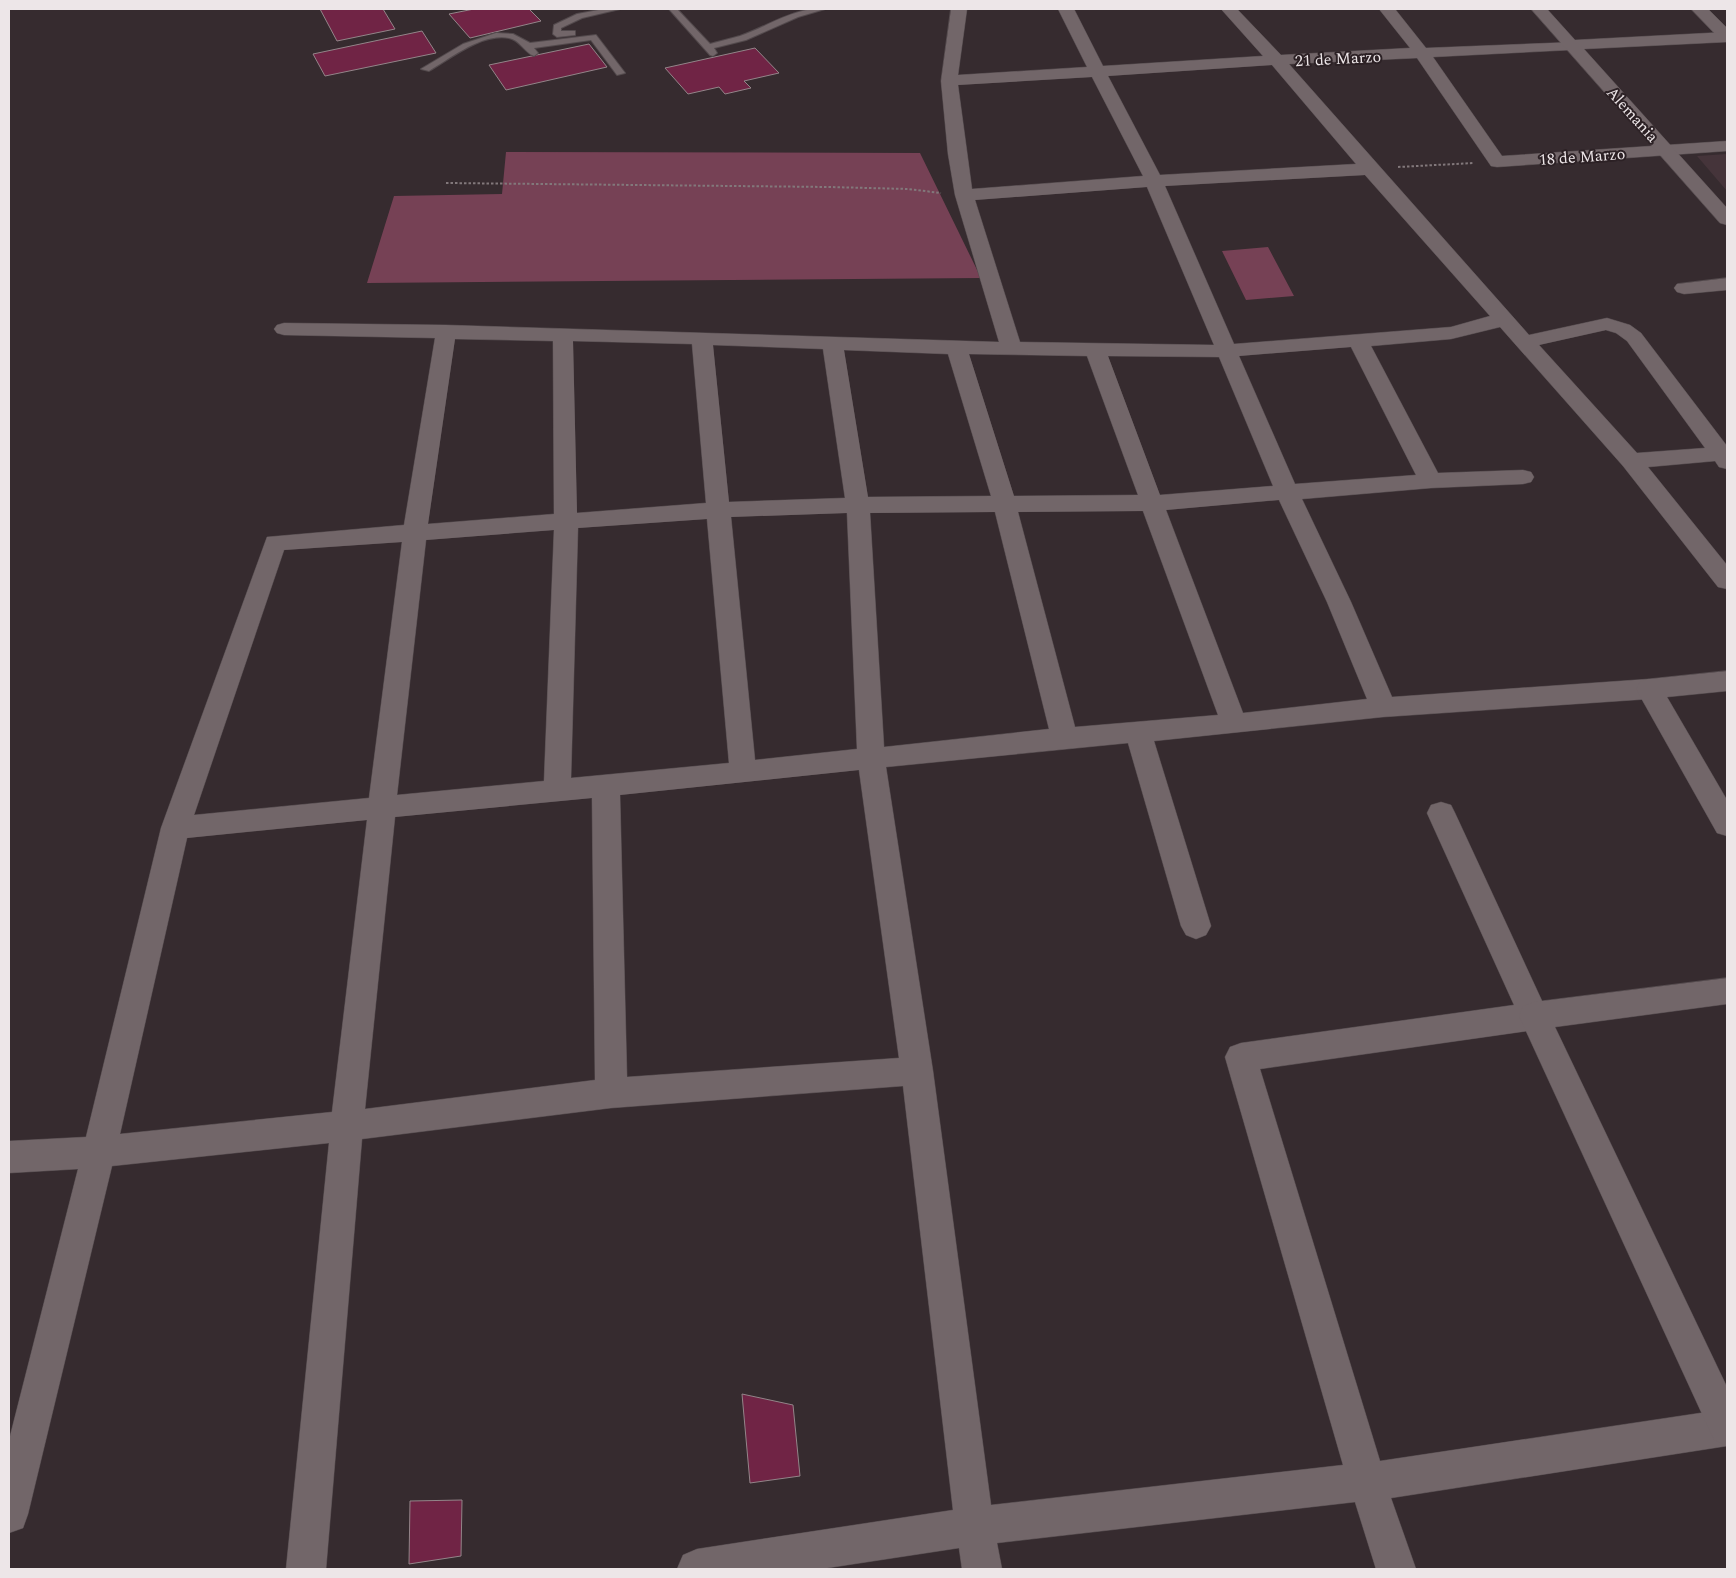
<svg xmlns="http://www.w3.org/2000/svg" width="1736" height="1578" font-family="Spectral,serif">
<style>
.built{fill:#45343a}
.green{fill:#764155}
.building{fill:#702445;stroke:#938589}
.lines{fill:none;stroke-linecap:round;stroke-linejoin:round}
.service-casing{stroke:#534a4d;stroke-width:2}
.minor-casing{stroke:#534a4d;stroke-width:1}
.tertiary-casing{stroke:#534a4d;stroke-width:1}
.path{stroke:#82787b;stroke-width:2;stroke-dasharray:2.5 2;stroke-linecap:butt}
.service{fill:#726669;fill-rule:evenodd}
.minor{fill:#726669;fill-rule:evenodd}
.tertiary{fill:#726669;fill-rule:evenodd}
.labels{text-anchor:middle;stroke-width:4;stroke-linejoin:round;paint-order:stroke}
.far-street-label{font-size:16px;fill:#ede6e8;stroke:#2c2125}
</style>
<rect width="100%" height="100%" fill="#362b2f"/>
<path class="built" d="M1727,154V191L1697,156Z"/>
<path class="green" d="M506,152L920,153L981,278L367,283L394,196L502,194Z
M1268,247L1294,296L1246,300L1222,251Z"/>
<path class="building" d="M320,9H383L395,29L337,41Z
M474,9H529L541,21L470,38L449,14Z
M422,31L436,53L325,76L313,54Z
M589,44L607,67L506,90L489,65Z
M755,48L779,73L744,81L751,88L725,94L719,87L688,94L665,68Z
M742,1394L793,1405L800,1476L750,1483Z
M462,1500L461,1556L409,1564L410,1501Z"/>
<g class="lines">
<defs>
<path id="service" d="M604,9H620L582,18L561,28V31H575V35L557,37L553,34L554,25L577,14Z
M669,9H677L710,44C720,41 730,39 740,36C769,26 794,7 825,9L798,17L746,40L714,48L717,53L713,56L710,55Z
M496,33L513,34L530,43L596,35L625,73L617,75L591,40L534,48L538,53L534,56C524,52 520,40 509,38C482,33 451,58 429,71L421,69L463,44Z"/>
<path id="minor" d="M951,9H967L958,75L1087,67L1058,9H1074L1103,66L1263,56L1221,9H1237L1281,55L1410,48L1379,9H1395L1426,48L1576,42L1578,45L1570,50L1433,57L1502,156L1727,141V151L1497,167L1491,166L1417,58L1289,64L1529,335L1607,318L1630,325L1641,333L1727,446V469L1719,467L1715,461L1648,467L1727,565V589L1718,587L1623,466L1500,327L1451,339L1371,346L1438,473L1523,470L1531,472L1534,477L1531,482L1523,484L1431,488L1302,499L1351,602L1392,697L1649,679L1658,682L1662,689L1658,696L1649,699L1383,717L1154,741L1211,926L1206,935L1196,939L1186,935L1181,926L1128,743L886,767L933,1071L991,1505L1343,1465L1225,1057L1230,1047L1241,1043L1514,1005L1427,813L1431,805L1441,802L1451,805L1455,813L1549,1016L1545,1026L1534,1030L1260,1069L1380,1461L1727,1409V1446L1391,1498L1416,1569H1376L1355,1502L997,1543L1002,1569H962L959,1548L821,1569H677L683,1555L697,1549L953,1510L903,1086L611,1108L362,1139L326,1569H286L329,1143L112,1166L28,1514L23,1528L9,1533V1440L78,1169L9,1173V1141L86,1137L161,828L267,537L404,525L435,338L284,335L277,333L274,329L277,325L284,323L446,325L999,342L955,195L948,154L941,81ZM1272,65L1356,164L1160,175L1108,76ZM1092,77L1143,176L972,189L958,85ZM1365,175L1490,316L1451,327L1234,344L1165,186ZM1147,187L1214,345L1020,342L975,200ZM1606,330L1616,333L1627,341L1705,448L1637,453L1539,345ZM455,339L553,341L554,514L428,524ZM573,341L692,344L706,503L577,513ZM713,345L823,349L845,498L729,502ZM1351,347L1416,475L1295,484L1239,356ZM844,350L948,354L991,496L868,497ZM969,354L1087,356L1138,495L1014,496ZM1108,356L1219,357L1273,486L1160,495ZM1279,500L1327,602L1367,699L1243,713L1166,510ZM1143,511L1218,715L1075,727L1018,512ZM995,512L1049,729L884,747L870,513ZM847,513L857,749L755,760L731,517ZM707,519L729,763L571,778L578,528ZM554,530L544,781L397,795L426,540ZM402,542L369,798L194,815L284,550ZM859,770L899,1058L627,1077L620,795ZM592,798L595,1080L365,1109L395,817ZM367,820L332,1112L120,1134L187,838Z
M1691,9H1708L1727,28V42L1721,40Z
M1727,278V290L1684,294L1677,292L1674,288L1677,284Z"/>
<path id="tertiary" d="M1531,9H1547L1575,40L1727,32V42L1584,49L1727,208V225L1720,223Z
M1727,671V691L1667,697L1727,800V836L1717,833L1636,689L1640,682L1649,679Z
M1727,978V1004L1555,1027L1727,1387V1446L1714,1440L1519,1016L1523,1006L1534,1002Z"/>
</defs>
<use href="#service" class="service-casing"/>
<use href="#minor" class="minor-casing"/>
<use href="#tertiary" class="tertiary-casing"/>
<path class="path" d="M1398,167L1474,163
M446,183L829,187L908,189L941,193"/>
<use href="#service" class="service"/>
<use href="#minor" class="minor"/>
<use href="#tertiary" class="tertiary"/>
</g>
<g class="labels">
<g class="far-street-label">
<text transform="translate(1338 58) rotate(-3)" y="6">21 de Marzo</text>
<text transform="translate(1633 114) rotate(48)" y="6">Alemania</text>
<text transform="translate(1582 156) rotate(-4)" y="6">18 de Marzo</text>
</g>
</g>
<rect width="1736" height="1578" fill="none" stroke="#ede6e8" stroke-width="20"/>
</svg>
